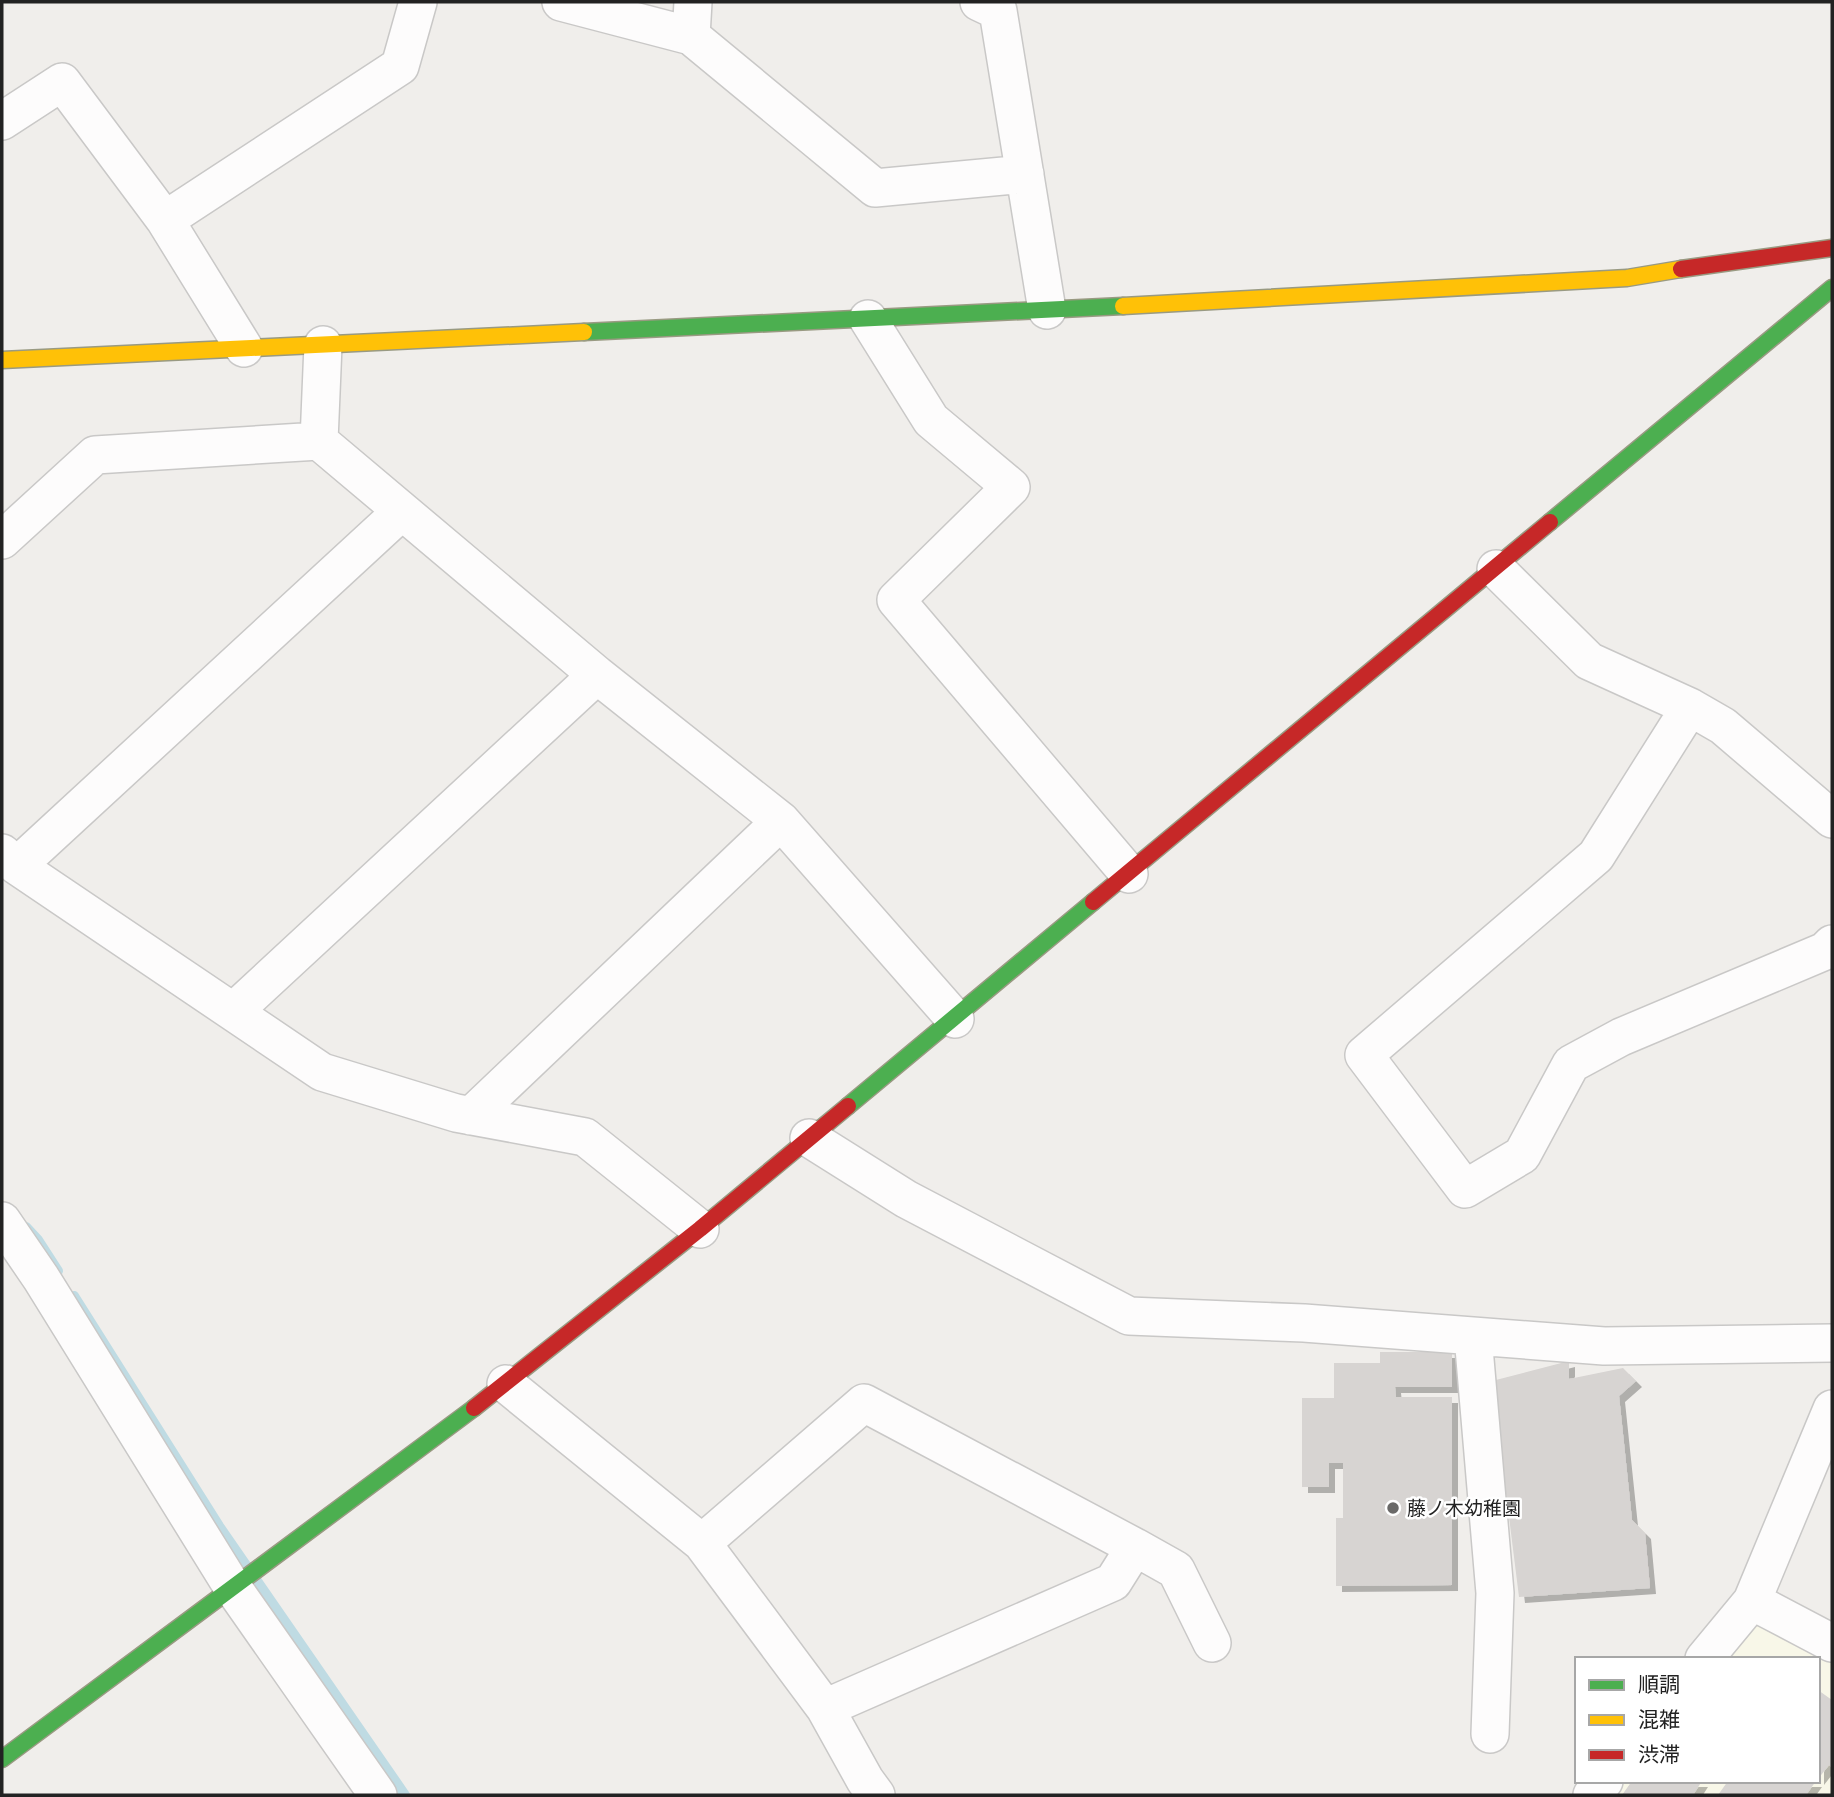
<svg xmlns="http://www.w3.org/2000/svg" width="1834" height="1797" font-family="'PT Sans Narrow','Noto Sans JP',sans-serif">
<style>
.education{fill:#f8f7e8}
.lines{fill:none;stroke-linecap:round;stroke-linejoin:round}
.stream{stroke:#bfdbe3;stroke-width:10}
.building{fill:#d7d4d2;filter:url(#shadow)}
.street-casing{stroke:#c9c8c7;stroke-width:40}
.fast-casing{stroke:#999a82;stroke-width:19}
.slow-casing{stroke:#999a82;stroke-width:19}
.jam-casing{stroke:#999a82;stroke-width:19}
.street{stroke:#fdfcfc;stroke-width:37}
.fast{stroke:#4caf50;stroke-width:16}
.slow{stroke:#ffc107;stroke-width:16}
.jam{stroke:#c62828;stroke-width:16}
.poi-dot{fill:#6a6968;stroke:#fff;stroke-width:2.5}
.labels{text-anchor:middle;stroke-width:5;stroke-linejoin:round;paint-order:stroke}
.poi-label{font-size:19px;fill:#222;stroke:#fff;text-anchor:start}
</style>
<defs>
<filter id="shadow"><feDropShadow dx="6" dy="6" stdDeviation="0" flood-color="#0004"/></filter>
</defs>
<rect width="100%" height="100%" fill="#f0eeeb"/>
<path class="education" d="M1752,1601L1832,1643V1795H1598L1609,1781H1818V1659H1706Z"/>
<g class="lines">
<path class="stream" d="M26,1227L38,1240L58,1271
M74,1296L219,1526L405,1795"/>
</g>
<path class="building" d="M1380,1352H1452V1387H1395L1396,1397H1452V1585L1336,1586V1518H1343V1463H1329V1487H1302V1398H1334V1363H1380Z
M1569,1361V1379L1623,1368L1636,1381L1619,1396L1632,1520L1645,1533L1650,1588L1519,1597L1492,1381Z
M1818,1690L1832,1700V1767L1829,1765L1818,1779Z
M1632,1781H1702L1693,1795H1622Z
M1728,1781H1816L1806,1795H1718Z"/>
<g class="lines">
<defs>
<path id="street" d="M561,2L691,36L875,188L1025,174
M979,2L998,11L1047,310
M691,36L693,2
M2,121L62,82L165,220L244,348
M165,220L400,66L418,2
M868,319L931,420L1011,487L896,600L1129,874
M323,345L319,441L597,675L781,821L955,1019
M2,540L95,455L319,441
M1496,569L1589,661L1690,707L1723,726L1832,819
M1690,707L1596,856L1364,1055L1465,1189L1522,1155L1571,1064L1621,1037L1825,951L1832,944
M2,853L17,866L322,1072L456,1113L585,1137L700,1229
M17,866L401,512
M234,1011L597,675
M471,1116L781,821
M809,1138L906,1199L1129,1316L1304,1323L1604,1346L1832,1343
M2,1221L41,1278L233,1588L378,1795
M1473,1336L1495,1593L1490,1734
M506,1384L702,1543L825,1708L865,1780L876,1795
M702,1543L864,1403L1135,1547L1113,1582L825,1708
M1135,1547L1176,1570L1212,1643
M1752,1601L1832,1409
M1704,1659L1752,1601L1832,1643
M1592,1795L1604,1781"/>
<path id="fast" d="M584,332L1123,306
M1550,522L1832,288
M848,1106L1093,902
M2,1759L474,1408"/>
<path id="slow" d="M1123,306L1627,278L1681,269
M2,360L584,332"/>
<path id="jam" d="M1681,269L1832,248
M1093,902L1550,522
M474,1408L700,1229L848,1106"/>
</defs>
<use href="#street" class="street-casing"/>
<use href="#fast" class="fast-casing"/>
<use href="#slow" class="slow-casing"/>
<use href="#jam" class="jam-casing"/>
<use href="#street" class="street"/>
<use href="#fast" class="fast"/>
<use href="#slow" class="slow"/>
<use href="#jam" class="jam"/>
</g>
<circle class="poi-dot" cx="1393" cy="1508" r="7"/>
<g class="labels">
<g class="poi-label">
<text x="1407" y="1515">藤ノ木幼稚園</text>
</g>
</g>
<rect width="1834" height="1797" fill="none" stroke="#222222" stroke-width="7"/>
<rect x="1575" y="1657" width="245" height="126" fill="#ffffff" stroke="#a7a7a7" stroke-width="2"/>
<rect x="1589" y="1680" width="35" height="10" fill="#4caf50" stroke="#a7a7a7" stroke-width="2"/>
<text x="1638" y="1692" font-size="21" fill="#222222">順調</text>
<rect x="1589" y="1715" width="35" height="10" fill="#ffc107" stroke="#a7a7a7" stroke-width="2"/>
<text x="1638" y="1727" font-size="21" fill="#222222">混雑</text>
<rect x="1589" y="1750" width="35" height="10" fill="#c62828" stroke="#a7a7a7" stroke-width="2"/>
<text x="1638" y="1762" font-size="21" fill="#222222">渋滞</text>
</svg>
